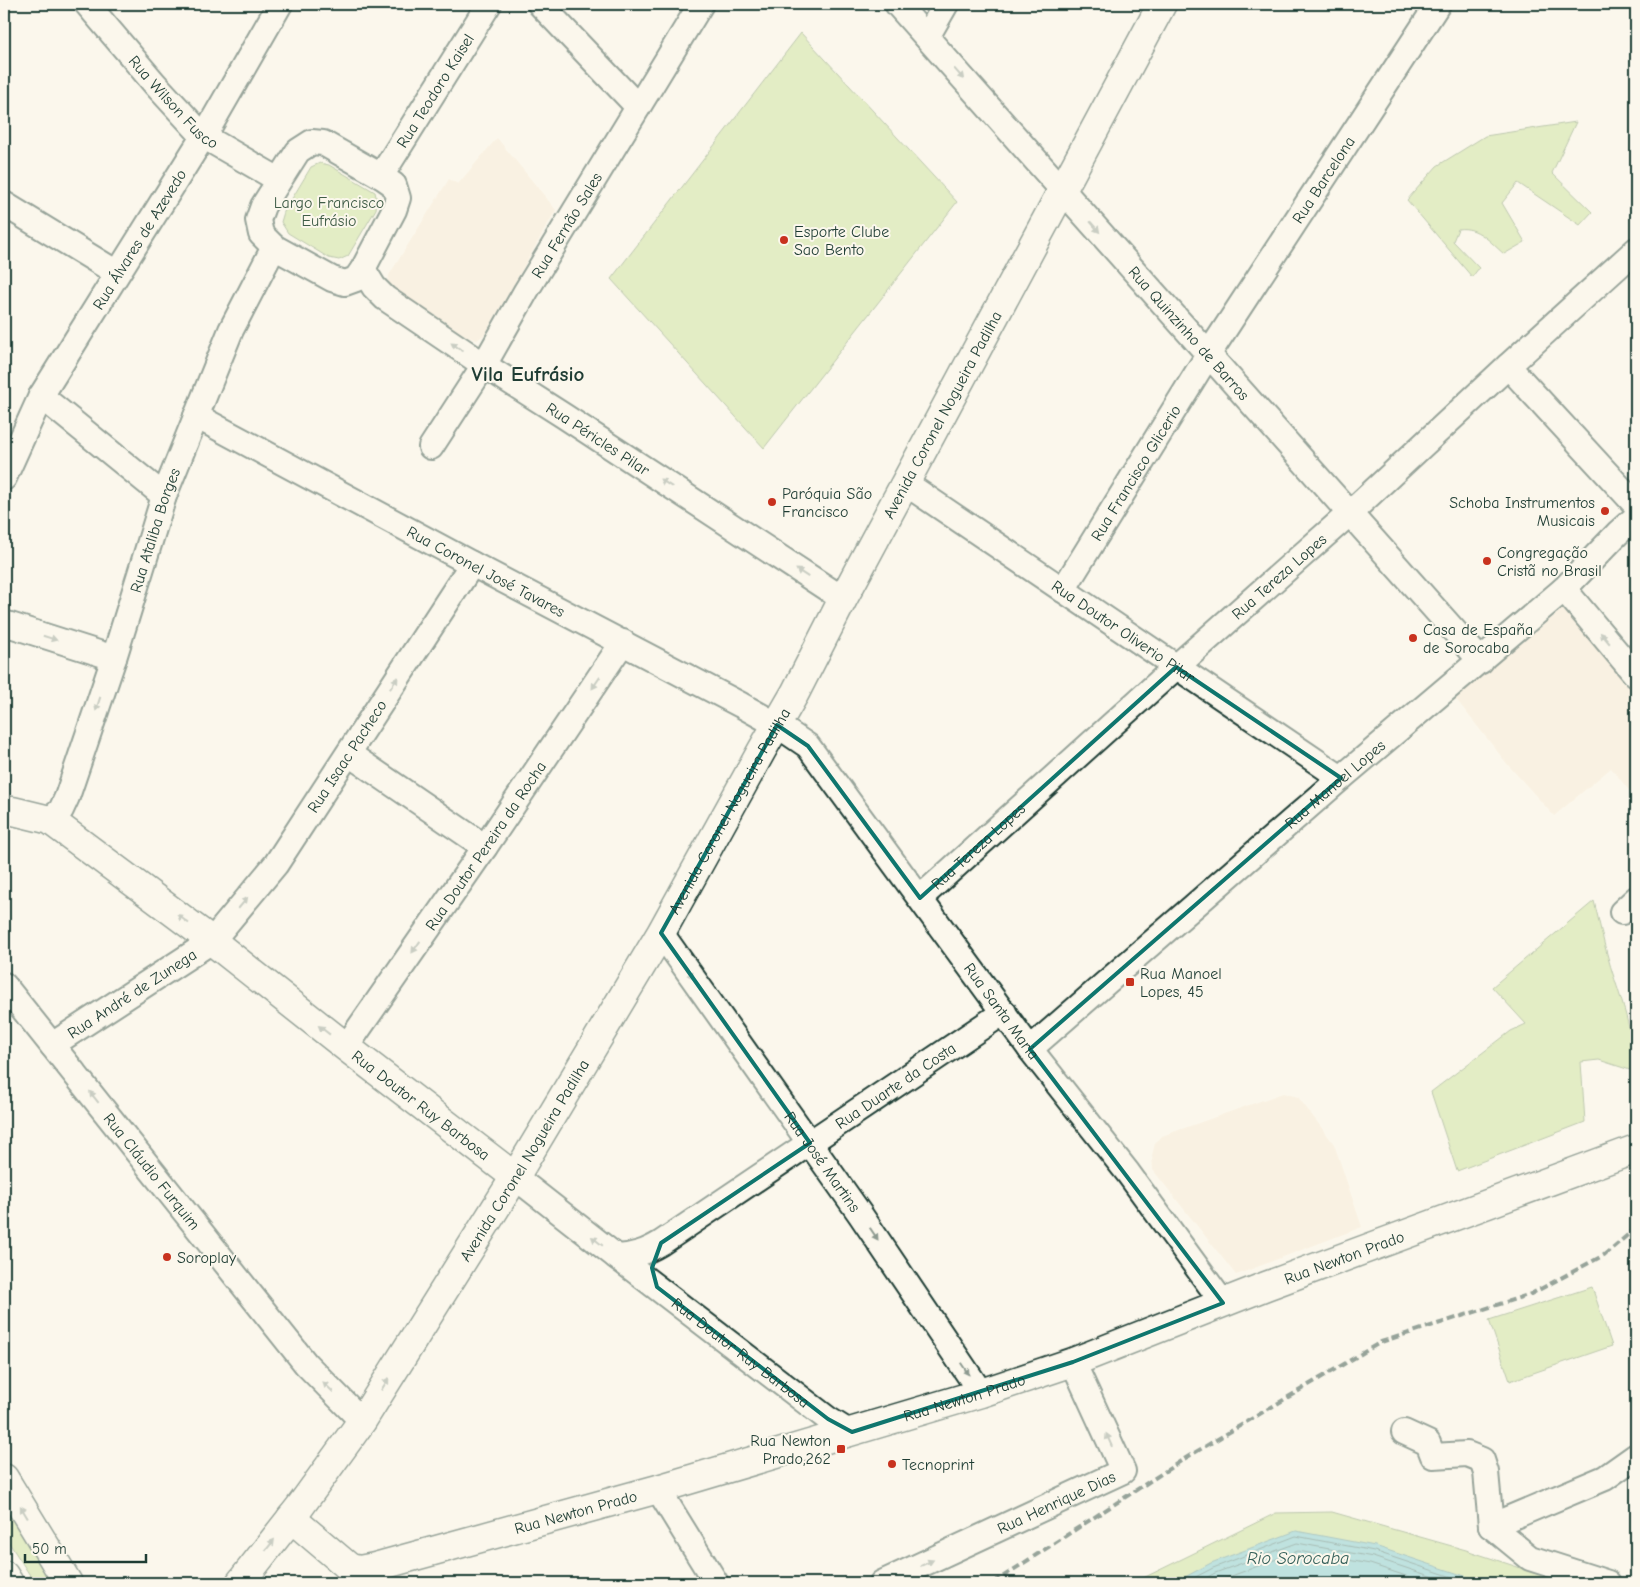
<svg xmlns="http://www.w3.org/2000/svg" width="1640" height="1587" font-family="'Comic Neue',sans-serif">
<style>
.built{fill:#f7e9d5}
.green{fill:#c6df95;stroke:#728e64}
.water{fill:#77c8ce;stroke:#549090}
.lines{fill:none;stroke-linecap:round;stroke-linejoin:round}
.shore{stroke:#427572;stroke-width:1}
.minor-casing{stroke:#1f3d34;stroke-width:28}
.major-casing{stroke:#1f3d34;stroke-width:31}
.minor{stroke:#fbf7ec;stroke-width:24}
.major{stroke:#fbf7ec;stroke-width:28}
.rail{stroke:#1f3d34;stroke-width:4;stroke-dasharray:8 4;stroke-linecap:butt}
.oneway{fill:#8d9a90}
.marked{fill:none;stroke:#0f766e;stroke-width:4;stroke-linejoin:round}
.poi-dot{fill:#c8321e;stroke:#fbf7ec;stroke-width:2}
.labels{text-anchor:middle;stroke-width:4;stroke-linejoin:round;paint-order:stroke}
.street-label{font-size:16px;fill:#1f3d34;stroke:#fbf7ec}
.park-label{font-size:16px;fill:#405d47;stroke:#fbf7ec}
.poi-label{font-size:16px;fill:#1f3d34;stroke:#fbf7ec;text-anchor:start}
.water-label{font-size:18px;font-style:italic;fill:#35605a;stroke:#fbf7ec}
.district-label{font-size:21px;font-weight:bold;fill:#1f3d34;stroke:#fbf7ec}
</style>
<rect width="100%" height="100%" fill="#fbf7ec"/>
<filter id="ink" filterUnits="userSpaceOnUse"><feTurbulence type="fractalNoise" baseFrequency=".02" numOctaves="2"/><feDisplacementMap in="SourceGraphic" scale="10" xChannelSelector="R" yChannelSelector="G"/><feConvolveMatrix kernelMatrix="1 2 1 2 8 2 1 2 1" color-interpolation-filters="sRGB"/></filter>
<g filter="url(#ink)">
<path class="built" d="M497,138L556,210L485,334L477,340L468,337L392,287L388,281L389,275L449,179L458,184Z
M1564,608L1636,692V799L1611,768L1554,816L1508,765L1455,698Z
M1283,1093L1298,1097L1334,1144L1362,1227L1236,1275L1153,1170L1152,1155L1155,1143L1162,1136Z"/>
<path class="green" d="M801,33L957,202L764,448L611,279Z
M1576,122L1552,173L1592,212L1580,225L1518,183L1502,203L1525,242L1504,254C1490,242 1478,226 1458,229L1453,241L1479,268L1472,277L1407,200L1437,166L1485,136Z
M320,163L329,165L375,192L377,201L376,209L348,256L339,260L329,258L288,233L281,222L284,212L311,167Z
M1594,901C1599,921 1603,941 1609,961C1617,990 1640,1044 1630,1070L1599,1060L1581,1062L1585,1122L1457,1171L1431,1092L1511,1031L1526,1024L1492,987Z
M1592,1287L1612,1346L1510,1381L1489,1320Z
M4,1494L61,1583H35L4,1535Z
M1332,1512L1466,1550L1566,1583H1133L1276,1513Z"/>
<path class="water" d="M1296,1531L1375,1546L1486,1583H1174L1211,1563Z"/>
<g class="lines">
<path class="shore" d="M1184,1583L1213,1568L1296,1536L1374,1551L1470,1583
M1197,1583L1215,1573L1297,1543L1373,1557L1451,1583
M1213,1583L1298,1551L1370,1564L1427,1583"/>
<defs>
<g id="minor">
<path id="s1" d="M87,4L155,84L203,136L279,180"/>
<path d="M540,4L638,107"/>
<path id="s2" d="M897,4L1481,661"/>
<path d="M927,37L946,4"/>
<path d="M312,142L323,143L381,176L394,185L398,198L394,210L363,269L356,279L345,283L332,279L274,247L261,234L258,220L263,206L298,151Z"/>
<path id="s3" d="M381,176L489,4"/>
<path d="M4,204L117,273"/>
<path id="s4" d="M363,269L374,287L385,298L484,365L564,416L843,599"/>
<path d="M1508,366L1636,505"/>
<path d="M41,396L164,496"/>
<path id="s5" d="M196,416L472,564L741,705L777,725L808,746L1030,1049L1128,1173L1223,1303"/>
<path id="s6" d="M431,447L484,365L526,291L701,4"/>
<path id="s7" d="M4,478L41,396L211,124L280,4"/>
<path id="s8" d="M905,483L1341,778"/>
<path d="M1564,589L1636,675"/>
<path id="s9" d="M1063,590L1208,355L1438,4"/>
<path d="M4,623L114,658"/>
<path d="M349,754L485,847"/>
<path id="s10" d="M50,820L61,810L67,797L114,658L164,496L231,330L274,247"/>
<path id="s11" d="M920,898L1176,667L1350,513L1508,366L1636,250"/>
<path d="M1622,912L1636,899"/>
<path id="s12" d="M661,933L860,1214L981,1393"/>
<path id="s13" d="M4,985L306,1364L362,1421"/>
<path id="s14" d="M52,1045L212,941L276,864L472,564"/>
<path id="s15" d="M346,1047L485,847L623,642"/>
<path id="s16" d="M1030,1049L1341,778L1564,589L1618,533L1636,517"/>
<path id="s17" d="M515,1177L617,1257L828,1419L844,1429L852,1432"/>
<path id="s18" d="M617,1257C634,1256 646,1252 661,1243L1004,1012"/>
<path d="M1404,1432L1428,1443L1433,1456L1467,1454L1482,1460L1486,1472L1491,1526"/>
<path d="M658,1489L716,1583"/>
<path d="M1491,1526L1605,1478L1636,1456"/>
<path d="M1491,1526L1530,1558L1608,1583"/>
<path id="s19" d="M882,1583L1123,1471L1073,1362"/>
</g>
<g id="major">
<path id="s20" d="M4,811H13L50,820L212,941L346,1047L515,1177"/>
<path d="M4,1478L68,1583"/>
<path id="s21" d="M291,1518L350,1568L359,1570L375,1567L658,1489L981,1393L1073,1362L1266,1286L1636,1149"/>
<path d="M4,1575L9,1583"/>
<path id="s22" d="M240,1583L299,1508L362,1421L515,1177L661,933L762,750L795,693L843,599L1162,4"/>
</g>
</defs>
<use href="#minor" class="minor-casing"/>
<use href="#major" class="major-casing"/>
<use href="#minor" class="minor"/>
<use href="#major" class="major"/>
<path class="rail" d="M993,1583L1184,1459L1381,1342L1531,1294L1604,1255L1636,1228"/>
</g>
<defs><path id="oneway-solid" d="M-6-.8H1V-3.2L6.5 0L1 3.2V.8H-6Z" transform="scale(1.25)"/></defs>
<g class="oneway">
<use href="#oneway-solid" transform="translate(959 74) rotate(49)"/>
<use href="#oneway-solid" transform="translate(1095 227) rotate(49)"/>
<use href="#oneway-solid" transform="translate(457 347) rotate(-146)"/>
<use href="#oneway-solid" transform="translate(666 483) rotate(-147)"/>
<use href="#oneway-solid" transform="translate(802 573) rotate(-147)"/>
<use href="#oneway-solid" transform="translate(50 638) rotate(17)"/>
<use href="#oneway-solid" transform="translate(1605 638) rotate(-130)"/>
<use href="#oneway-solid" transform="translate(394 683) rotate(-57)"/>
<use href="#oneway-solid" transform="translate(596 683) rotate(124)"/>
<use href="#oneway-solid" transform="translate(98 704) rotate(108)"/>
<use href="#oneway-solid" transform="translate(243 903) rotate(-50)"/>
<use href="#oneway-solid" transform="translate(183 919) rotate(-143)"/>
<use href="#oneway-solid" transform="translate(416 947) rotate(125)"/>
<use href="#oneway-solid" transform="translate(689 972) rotate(55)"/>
<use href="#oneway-solid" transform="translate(324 1030) rotate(-142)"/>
<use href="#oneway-solid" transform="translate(94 1097) rotate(-128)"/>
<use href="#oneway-solid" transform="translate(874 1234) rotate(56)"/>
<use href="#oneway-solid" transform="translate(597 1241) rotate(-141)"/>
<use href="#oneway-solid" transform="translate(965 1369) rotate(56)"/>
<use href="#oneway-solid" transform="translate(385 1384) rotate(-58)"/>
<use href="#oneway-solid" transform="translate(328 1387) rotate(-135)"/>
<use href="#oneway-solid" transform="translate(1109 1440) rotate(-114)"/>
<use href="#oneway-solid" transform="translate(24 1512) rotate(-121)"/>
<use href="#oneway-solid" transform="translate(270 1545) rotate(-52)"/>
<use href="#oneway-solid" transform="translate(927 1563) rotate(-25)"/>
</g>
</g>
<path d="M0 0H1640V1587H0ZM1176,667L1341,778L1030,1049L1223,1303L1073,1362L852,1432L828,1419L657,1287L652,1268L661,1243L810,1143L661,933L777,725L808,746L920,898Z" fill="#fbf7ec" fill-opacity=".55" fill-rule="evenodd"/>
<path class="marked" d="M1176,667L1341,778L1030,1049L1223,1303L1073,1362L852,1432L828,1419L657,1287L652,1268L661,1243L810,1143L661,933L777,725L808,746L920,898Z"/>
<g class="poi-dot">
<circle cx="784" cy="240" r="5"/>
<circle cx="772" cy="502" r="5"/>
<circle cx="1605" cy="511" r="5"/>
<circle cx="1487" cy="561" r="5"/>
<circle cx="1413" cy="638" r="5"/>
<rect x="1125" y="977" width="10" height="10" rx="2.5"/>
<circle cx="167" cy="1257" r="5"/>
<rect x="836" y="1444" width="10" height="10" rx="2.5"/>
<circle cx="892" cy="1464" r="5"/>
</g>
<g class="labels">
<g class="street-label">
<text dy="6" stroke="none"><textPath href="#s3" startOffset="101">Rua Teodoro Kaisel</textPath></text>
<text dy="6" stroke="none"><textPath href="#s1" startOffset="131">Rua Wilson Fusco</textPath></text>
<text dy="6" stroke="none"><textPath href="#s9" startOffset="486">Rua Barcelona</textPath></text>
<text dy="6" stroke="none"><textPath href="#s6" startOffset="260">Rua Fernão Sales</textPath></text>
<text dy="6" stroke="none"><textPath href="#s7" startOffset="275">Rua Álvares de Azevedo</textPath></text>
<text dy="6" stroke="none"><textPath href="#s2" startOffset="440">Rua Quinzinho de Barros</textPath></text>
<text dy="6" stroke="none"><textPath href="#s22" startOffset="1365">Avenida Coronel Nogueira Padilha</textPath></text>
<text dy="6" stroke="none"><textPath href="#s4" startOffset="292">Rua Péricles Pilar</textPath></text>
<text dy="6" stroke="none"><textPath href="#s9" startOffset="138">Rua Francisco Glicerio</textPath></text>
<text dy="6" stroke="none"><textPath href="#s10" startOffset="310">Rua Ataliba Borges</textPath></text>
<text dy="6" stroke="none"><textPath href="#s5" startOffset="329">Rua Coronel José Tavares</textPath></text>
<text dy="6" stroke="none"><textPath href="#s11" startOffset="482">Rua Tereza Lopes</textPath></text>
<text dy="6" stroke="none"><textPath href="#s8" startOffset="264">Rua Doutor Oliverio Pilar</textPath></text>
<text dy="6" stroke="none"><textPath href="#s14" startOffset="420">Rua Isaac Pacheco</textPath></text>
<text dy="6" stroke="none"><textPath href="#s16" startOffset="404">Rua Manoel Lopes</textPath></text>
<text dy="6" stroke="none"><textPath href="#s22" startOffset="915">Avenida Coronel Nogueira Padilha</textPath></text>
<text dy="6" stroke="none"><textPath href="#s15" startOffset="245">Rua Doutor Pereira da Rocha</textPath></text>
<text dy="6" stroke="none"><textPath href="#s11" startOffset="78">Rua Tereza Lopes</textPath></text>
<text dy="6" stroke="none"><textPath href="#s14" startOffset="95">Rua André de Zunega</textPath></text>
<text dy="6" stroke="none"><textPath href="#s5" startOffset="1024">Rua Santa Maria</textPath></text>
<text dy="6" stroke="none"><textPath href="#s18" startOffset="329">Rua Duarte da Costa</textPath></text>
<text dy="6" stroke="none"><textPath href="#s20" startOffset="515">Rua Doutor Ruy Barbosa</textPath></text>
<text dy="6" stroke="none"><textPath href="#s22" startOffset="510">Avenida Coronel Nogueira Padilha</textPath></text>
<text dy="6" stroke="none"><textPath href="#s12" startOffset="280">Rua José Martins</textPath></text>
<text dy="6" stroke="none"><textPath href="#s13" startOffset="238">Rua Cláudio Furquim</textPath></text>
<text dy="6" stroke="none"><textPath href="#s21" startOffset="1121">Rua Newton Prado</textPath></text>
<text dy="6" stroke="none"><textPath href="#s17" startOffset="286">Rua Doutor Ruy Barbosa</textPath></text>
<text dy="6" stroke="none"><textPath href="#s21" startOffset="716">Rua Newton Prado</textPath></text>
<text dy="6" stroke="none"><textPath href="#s19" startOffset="192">Rua Henrique Dias</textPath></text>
<text dy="6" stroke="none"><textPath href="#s21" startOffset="311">Rua Newton Prado</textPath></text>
</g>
<g class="park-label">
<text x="329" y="208">Largo Francisco<tspan x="329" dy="18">Eufrásio</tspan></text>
</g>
<g class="poi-label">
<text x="794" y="237">Esporte Clube<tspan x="794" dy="18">Sao Bento</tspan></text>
<text x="782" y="499">Paróquia São<tspan x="782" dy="18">Francisco</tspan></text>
<text x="1595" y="508" text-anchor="end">Schoba Instrumentos<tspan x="1595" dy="18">Musicais</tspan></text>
<text x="1497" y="558">Congregação<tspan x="1497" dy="18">Cristã no Brasil</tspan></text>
<text x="1423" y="635">Casa de España<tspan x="1423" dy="18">de Sorocaba</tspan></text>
<text x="1140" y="979">Rua Manoel<tspan x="1140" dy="18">Lopes, 45</tspan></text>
<text x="177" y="1263">Soroplay</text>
<text x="831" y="1446" text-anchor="end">Rua Newton<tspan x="831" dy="18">Prado,262</tspan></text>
<text x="902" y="1470">Tecnoprint</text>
</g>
<g class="water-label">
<text x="1298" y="1564">Rio Sorocaba</text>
</g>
<g class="district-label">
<text x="528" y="381">Vila Eufrásio</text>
</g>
</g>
<rect width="1640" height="1587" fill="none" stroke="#fbf7ec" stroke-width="20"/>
<rect x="10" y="10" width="1620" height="1567" fill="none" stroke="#1f3d34" stroke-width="2" filter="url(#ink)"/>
<path d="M25 1554v8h121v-8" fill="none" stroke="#1f3d34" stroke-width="2.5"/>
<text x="32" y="1554" font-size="15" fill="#1f3d34" stroke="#fbf7ec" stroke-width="4" paint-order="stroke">50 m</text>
</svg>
